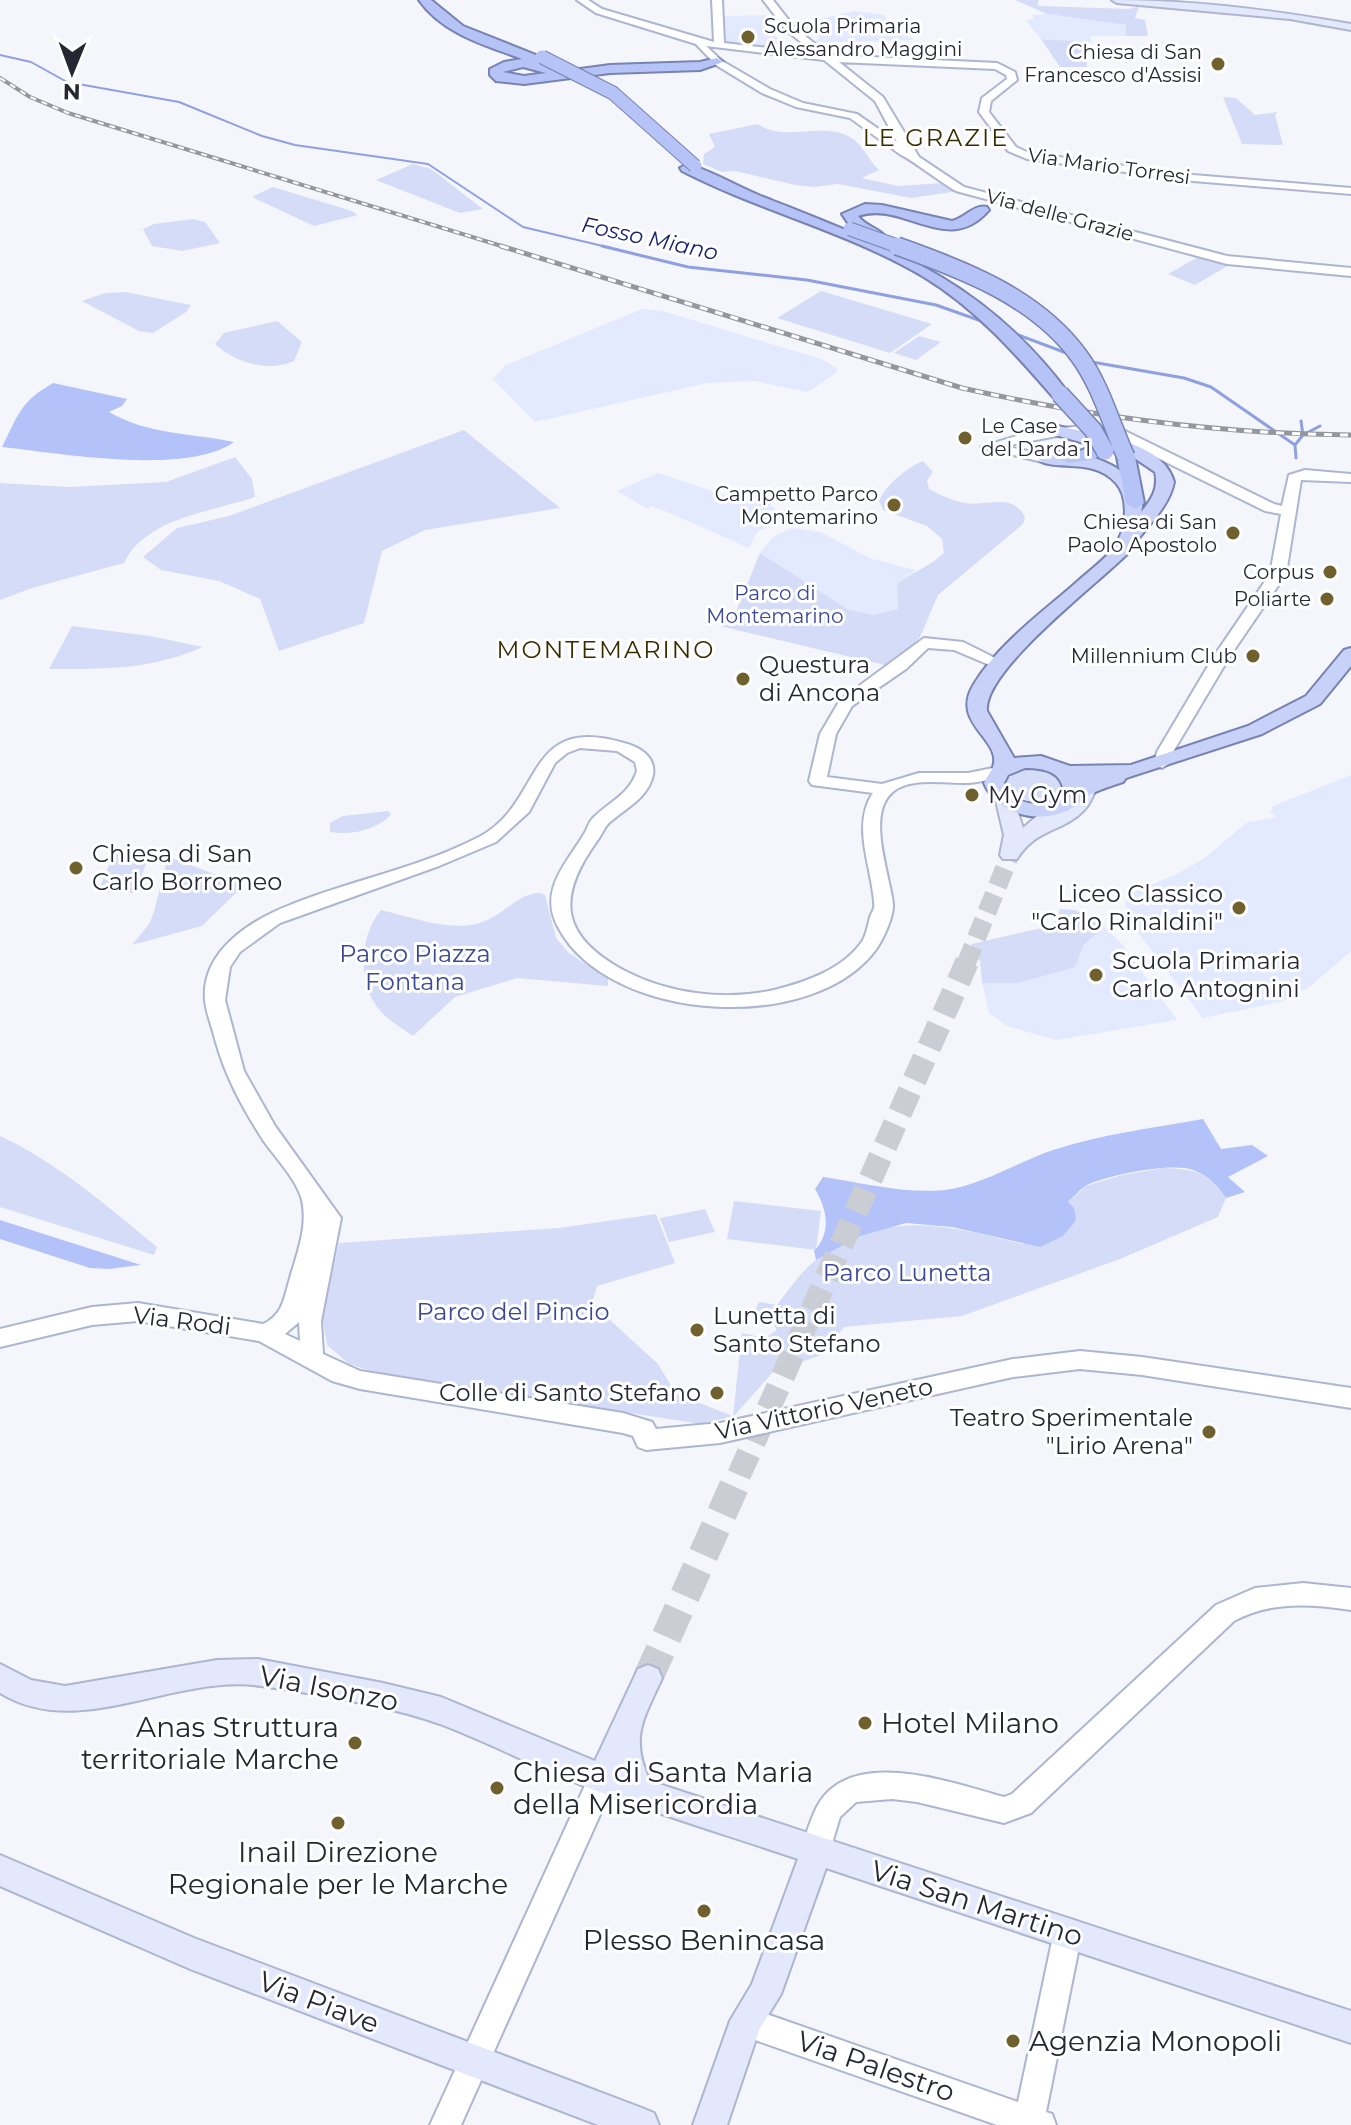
<svg xmlns="http://www.w3.org/2000/svg" width="1351" height="2125" font-family="Montserrat,sans-serif">
<style>
.built{fill:#e3e9ff}
.green{fill:#d5dcf7}
.forest{fill:#b3c2f8}
.lines{fill:none;stroke-linecap:round;stroke-linejoin:round}
.stream-far1{stroke:#8fa0e1;stroke-width:2}
.stream{stroke:#8fa0e1;stroke-width:3}
.secondary-tunnel-far2{stroke:#cbcdd4;stroke-width:19;stroke-dasharray:19 9;stroke-linecap:butt}
.secondary-tunnel-far1{stroke:#cbcdd4;stroke-width:24;stroke-dasharray:24 12;stroke-linecap:butt}
.secondary-tunnel{stroke:#cbcdd4;stroke-width:30;stroke-dasharray:30 15;stroke-linecap:butt}
.tertiary-casing{stroke:#adb5d0;stroke-width:4}
.secondary-casing{stroke:#adb5d0;stroke-width:4}
.primary-casing{stroke:#7783b1;stroke-width:4}
.trunk-casing{stroke:#7783b1;stroke-width:4}
.tertiary{fill:#fff;fill-rule:evenodd}
.secondary{fill:#e3e8fc;fill-rule:evenodd}
.primary{fill:#c8d2f9;fill-rule:evenodd}
.trunk{fill:#b6c3f7;fill-rule:evenodd}
.rail-far1-casing{stroke:#95979f;stroke-width:4}
.rail-casing{stroke:#95979f;stroke-width:5}
.rail-far1{stroke:#fff;stroke-width:2;stroke-dasharray:6;stroke-linecap:butt}
.rail{stroke:#fff;stroke-width:3;stroke-dasharray:8;stroke-linecap:butt}
.trunk-bridge-far1-casing{stroke:#7783b1;stroke-width:15;stroke-linecap:butt}
.trunk-bridge-casing{stroke:#7783b1;stroke-width:20;stroke-linecap:butt}
.trunk-bridge-far1{stroke:#b6c3f7;stroke-width:13}
.trunk-bridge{stroke:#b6c3f7;stroke-width:17}
.poi-dot{fill:#6f602d;stroke:#fff;stroke-width:3}
.labels{text-anchor:middle;stroke-width:6;stroke-linejoin:round;paint-order:stroke}
.far-poi-label{font-size:20px;fill:#252833;stroke:#fff;text-anchor:end}
.far-street-label{font-size:20px;fill:#252833;stroke:#fff}
.far-park-label{font-size:20px;fill:#3b4896;stroke:#fff}
.far-water-label{font-size:22px;font-style:italic;fill:#1b206b;stroke:#fff}
.far-quarter-label{font-size:24px;letter-spacing:2px;fill:#372b00;stroke:#fff}
.poi-label{font-size:24px;fill:#252833;stroke:#fff;text-anchor:start}
.park-label{font-size:24px;fill:#3b4896;stroke:#fff}
.street-label{font-size:24px;fill:#252833;stroke:#fff}
.near-street-label{font-size:28px;fill:#252833;stroke:#fff}
.near-poi-label{font-size:28px;fill:#252833;stroke:#fff;text-anchor:start}
</style>
<rect width="100%" height="100%" fill="#f5f6fc"/>
<path class="built" d="M854,11L884,15L895,31L915,40L810,43L819,39L814,25L815,20Z
M1047,14L1126,25V36H1090L1092,43L1041,39L1026,21L1034,18L1032,15Z
M774,15L787,30L772,32L783,44L800,43L807,53L721,43L720,16Z
M642,309L663,311L824,360L838,369L836,373L808,392L754,381L707,383L535,422L493,379L506,365Z
M658,473L741,501L758,495L792,521L776,523L757,532L749,548L672,514L651,506L648,509L617,491Z
M792,528L820,532L872,559L916,570L897,584L898,609L874,615L849,610L760,553L773,537Z
M1351,775V951L1311,986L1280,1002L1203,1018L1139,934L1125,903L1132,893L1179,873L1206,857L1246,823L1276,817L1270,812L1273,806Z
M1104,926L1122,944L1177,1020L1056,1040L1007,1026L989,1013L982,983H1018L1083,946Z"/>
<path class="green" d="M1015,0H1039L1037,5L1041,6L1129,9L1139,6L1135,18L1145,20L1148,36H1126V25L1047,14Z
M1041,39L1086,42L1087,67H1060Z
M1223,97L1236,98L1255,115L1278,112L1275,115L1283,145L1242,144Z
M758,124C784,143 821,121 850,137C863,144 868,160 879,170L862,178L898,186L944,183L959,191L911,198L838,184L814,187L795,185L735,171L722,172L703,164L704,154L715,147L709,134Z
M413,164L431,169L483,209L460,213L376,180Z
M273,187L352,211L358,215L314,226L252,197Z
M193,219L205,222L220,243L182,251L152,246L143,229L154,224Z
M1200,256L1231,264L1195,285L1168,274Z
M821,291L932,324L890,353L777,318Z
M125,292L191,305L186,312L153,333L139,331L82,301L105,293Z
M277,321L302,342L294,361C268,373 234,362 215,344L224,333Z
M919,336L941,342L916,360L894,353Z
M464,430L560,508L425,530L382,551L364,623L279,651L260,599L219,581L161,570L143,557L177,528L229,516Z
M235,457L252,479L255,497C211,512 145,518 124,563L32,588L0,600V483L69,487L166,482Z
M923,461L933,472L927,480L929,489C940,495 953,501 966,503C988,507 1012,492 1025,517L1023,524L938,595L920,637L893,667L720,626L735,614L760,553L849,610L874,615L898,609L897,584C913,572 930,566 944,553L942,539L927,526L883,510L879,501C887,484 906,468 923,461Z
M72,626L150,636L203,647C150,670 106,669 49,669Z
M1036,768L1060,778L1065,789L1057,799L1030,802L1008,790L1007,779L1018,770Z
M388,811L391,815C373,831 354,835 330,832V823L343,816Z
M115,850L151,851L135,893L98,892Z
M174,859L238,883L241,888L202,926L132,945L149,924L154,912L167,860Z
M540,893L545,895L556,938L569,953L608,979V986L517,978L455,997L413,1036C400,1027 384,1018 375,1004C357,977 361,933 381,910C413,917 453,934 485,921C504,914 519,893 540,893Z
M1060,909L1075,910L1104,926L1083,946L1075,967L1018,983H982L980,961L970,948L972,944L1054,925Z
M0,1136C58,1163 107,1206 157,1247L154,1255L0,1207Z
M1164,1168C1195,1169 1208,1172 1226,1198L1218,1217L1120,1259L962,1316L844,1327L822,1355L774,1371L734,1416L701,1424L378,1374L348,1363L327,1345L322,1316L339,1243L559,1228L656,1214L675,1263L597,1286L593,1300L597,1308L658,1364L676,1394L733,1416L742,1333L765,1338L777,1330L770,1319L753,1315L759,1302L777,1305C789,1290 802,1269 818,1259C890,1208 944,1225 1023,1244L1086,1186L1122,1175Z
M734,1201L821,1211L816,1250L727,1239Z
M705,1209L715,1232L669,1242L660,1218Z"/>
<path class="forest" d="M53,383L127,399L122,406L109,412C149,435 191,433 234,442C187,476 58,453 2,447C19,414 19,403 53,383Z
M1203,1119L1221,1149L1252,1145L1268,1156L1228,1177L1245,1192L1226,1198C1217,1185 1209,1176 1193,1170C1171,1162 1109,1175 1087,1185C1080,1189 1074,1197 1068,1202L1074,1208L1076,1220L1063,1236L1040,1247L952,1227L906,1223L860,1236L816,1260L814,1251C832,1232 827,1209 815,1189L823,1177C863,1183 905,1194 945,1190C982,1185 1018,1162 1053,1150C1102,1134 1153,1128 1203,1119Z
M0,1220L141,1265L109,1269L90,1268L0,1239Z"/>
<g class="lines">
<path class="stream-far1" d="M0,55L31,62L67,82L179,102L262,136L295,145L428,164L523,227L611,248"/>
<path class="stream" d="M602,246L688,267L807,280L936,305L987,323
M1013,333L1069,354
M1092,362L1184,378L1211,387L1295,445
M1301,421L1303,435
M1296,458L1295,445L1303,435L1320,426"/>
<path class="secondary-tunnel-far2" d="M966,964L1010,855"/>
<path class="secondary-tunnel-far1" d="M739,1475L967,962"/>
<path class="secondary-tunnel" d="M648,1678L740,1473"/>
<defs>
<path id="tertiary" d="M577,0H588L602,9L714,42L712,0H722L724,43L815,53L787,31L763,0H773L794,27L829,55L997,63L1015,72L1017,80L991,101L989,112L1016,147L1029,153L1193,175L1351,188V194L1193,181L1027,159L1008,151L979,112L982,98L1007,79L1006,75L995,69L839,62L883,97L919,157L964,187L1227,256L1351,268V276L1227,264L956,191C943,184 908,157 901,155L850,118L796,107L762,93L716,65L696,44L596,13ZM706,46L824,60L875,101L897,142L857,114L803,103L770,89L722,61Z
M1085,426L1123,430L1274,504L1282,506L1289,475L1305,470L1351,474V482L1301,480L1286,574L1230,656L1173,752L1170,763L1162,768L1154,763L1157,752L1214,656L1270,574L1281,514L1265,511L1115,437L1068,434L1004,446L1051,456L1053,459L1046,463L981,447L1036,430Z
M924,638L963,642L1007,664L999,669L954,650L928,648L906,669L852,706L836,734L827,777L882,784L919,773H968L998,767L1007,772L1004,776C992,779 981,782 969,783C945,784 904,775 888,797C869,822 890,876 893,904C894,915 884,938 877,948C815,1036 608,1023 558,927C538,890 567,863 584,834C588,828 588,823 593,818C610,801 629,795 637,771L635,762L617,751L580,748L567,753L555,763L529,812L496,842L439,866L280,923L240,952L230,967L225,1000L244,1071L275,1126L341,1218L321,1321L323,1354L360,1371L623,1413L652,1422L656,1429L720,1423L1013,1359L1080,1351L1142,1357L1351,1388V1408L1142,1375L1080,1369L1013,1377L720,1443L646,1450L638,1447L633,1436L623,1433L360,1389L332,1381L259,1341L138,1321L92,1325L0,1347V1329L92,1307L138,1303L263,1324C283,1315 284,1298 290,1278C297,1253 308,1227 302,1200C297,1180 275,1157 263,1140C242,1107 225,1076 215,1039C212,1026 206,1013 205,1000C201,951 251,920 290,905C352,880 419,868 479,837C545,802 523,713 624,743C640,747 656,757 653,775C648,798 626,808 610,822C604,827 602,835 597,841C556,898 560,936 625,971C669,994 725,1001 774,990C806,982 844,969 863,940C867,932 868,925 870,917C873,909 875,910 874,902C872,868 851,825 873,793L812,785L809,781L820,734L840,700ZM299,1322L300,1341L285,1334Z
M1303,1583L1351,1588V1610C1310,1604 1271,1601 1234,1621L1031,1813L1004,1823L917,1802L892,1799L856,1802L840,1817L827,1860L817,1864L807,1860C801,1845 808,1827 814,1813C843,1743 949,1782 1004,1797L1012,1794L1216,1605L1255,1588Z
M602,1766L612,1770L616,1779L461,2125H430L592,1770Z
M1068,1918L1078,1922L1082,1932L1046,2112L1052,2114L1056,2125H997L755,2040L744,2036L740,2025L744,2014L755,2010L1018,2102L1054,1932L1058,1922Z"/>
<path id="secondary" d="M1112,0C1192,0 1272,10 1351,24V30L1290,19L1117,3Z
M1087,783L1096,789C1093,796 1089,806 1083,811C1063,832 1036,828 1017,859H1003L1000,855L1004,835L996,801L999,797H1013L1023,828L1038,815L1049,814L1069,804L1080,785Z
M258,1659L383,1683L441,1697L595,1761L638,1669L648,1665L658,1669L662,1678C644,1719 629,1737 650,1781L1351,2011V2043L826,1868L781,1994L759,2030L727,2125H693L730,2021L752,1984L798,1859C733,1837 667,1817 602,1793C547,1773 495,1745 440,1724C386,1705 318,1694 261,1686C175,1673 80,1742 0,1693V1664L31,1680L65,1686L217,1660Z
M0,1855L194,1938L642,2108L654,2113L659,2125H598L190,1969L0,1886Z"/>
<path id="primary" d="M1058,426C1094,435 1163,440 1174,482C1169,509 1143,529 1129,552C1099,583 983,670 987,711L1014,758L1041,756L1070,766L1131,765L1248,726L1306,696L1344,650L1351,648V666L1320,704L1262,734L1126,778L1123,782C1111,786 1098,790 1087,796C1080,801 1074,808 1066,811C1036,824 997,814 984,783C986,778 991,772 993,767C1003,739 949,724 974,684C999,643 1043,612 1078,581C1090,570 1105,560 1114,547C1126,531 1130,499 1116,483C1092,456 1053,473 1038,459C1061,438 1154,468 1141,512C1151,500 1159,489 1155,472L1133,457L1052,434L1050,431ZM1025,768C1045,768 1063,772 1064,794C1045,810 1014,807 1004,783L1008,775Z"/>
<path id="trunk" d="M419,0H431L463,26L541,57V62L557,68L558,72L610,65L700,62L717,58L723,62L700,70L610,73L524,84L496,81L490,75V69L504,62L522,59C485,45 443,34 419,0ZM523,67L546,73L524,76L503,72Z
M687,164C715,172 743,190 771,200C894,249 986,282 1069,394L1060,399L1054,398C1015,353 975,308 924,277C848,232 760,211 682,171L680,168Z
M865,204L882,205L952,221C965,218 974,204 987,207L989,210C948,258 903,200 858,216C865,226 877,227 885,236L877,241L853,230L842,214Z
M1096,442L1105,447L1095,459L1068,463L1059,458L1062,454L1083,450Z
M1126,452L1135,457L1144,503L1135,509L1126,503L1117,457Z"/>
</defs>
<use href="#tertiary" class="tertiary-casing"/>
<use href="#secondary" class="secondary-casing"/>
<use href="#primary" class="primary-casing"/>
<use href="#trunk" class="trunk-casing"/>
<use href="#tertiary" class="tertiary"/>
<use href="#secondary" class="secondary"/>
<use href="#primary" class="primary"/>
<use href="#trunk" class="trunk"/>
<defs>
<path id="rail-far1" d="M0,78L30,97L68,113L508,248"/>
<path id="rail" d="M501,246L962,388C1091,417 1219,434 1351,435"/>
</defs>
<use href="#rail-far1" class="rail-far1-casing"/>
<use href="#rail" class="rail-casing"/>
<use href="#rail-far1" class="rail-far1"/>
<use href="#rail" class="rail"/>
<defs>
<path id="trunk-bridge-far1" d="M542,57L613,93L695,166
M850,229L903,248"/>
<path id="trunk-bridge" d="M897,246C964,270 1036,297 1079,356C1101,386 1111,424 1126,457
M1060,394L1093,430L1105,451"/>
</defs>
<use href="#trunk-bridge-far1" class="trunk-bridge-far1-casing"/>
<use href="#trunk-bridge" class="trunk-bridge-casing"/>
<use href="#trunk-bridge-far1" class="trunk-bridge-far1"/>
<use href="#trunk-bridge" class="trunk-bridge"/>
</g>
<g class="poi-dot">
<circle cx="748" cy="37" r="8"/>
<circle cx="1218" cy="64" r="8"/>
<circle cx="965" cy="438" r="8"/>
<circle cx="894" cy="505" r="8"/>
<circle cx="1233" cy="533" r="8"/>
<circle cx="1330" cy="572" r="8"/>
<circle cx="1327" cy="599" r="8"/>
<circle cx="1253" cy="656" r="8"/>
<circle cx="743" cy="679" r="8"/>
<circle cx="972" cy="795" r="8"/>
<circle cx="76" cy="868" r="8"/>
<circle cx="1239" cy="908" r="8"/>
<circle cx="1096" cy="975" r="8"/>
<circle cx="697" cy="1330" r="8"/>
<circle cx="717" cy="1393" r="8"/>
<circle cx="1209" cy="1432" r="8"/>
<circle cx="865" cy="1723" r="8"/>
<circle cx="355" cy="1743" r="8"/>
<circle cx="497" cy="1788" r="8"/>
<circle cx="338" cy="1823" r="8"/>
<circle cx="704" cy="1911" r="8"/>
<circle cx="1013" cy="2041" r="8"/>
</g>
<g class="labels">
<g class="far-poi-label">
<text x="764" y="33" text-anchor="start">Scuola Primaria<tspan x="764" dy="23">Alessandro Maggini</tspan></text>
<text x="1202" y="59">Chiesa di San<tspan x="1202" dy="23">Francesco d'Assisi</tspan></text>
<text x="981" y="433" text-anchor="start">Le Case<tspan x="981" dy="23">del Darda 1</tspan></text>
<text x="878" y="501">Campetto Parco<tspan x="878" dy="23">Montemarino</tspan></text>
<text x="1217" y="529">Chiesa di San<tspan x="1217" dy="23">Paolo Apostolo</tspan></text>
<text x="1314" y="579">Corpus</text>
<text x="1311" y="606">Poliarte</text>
<text x="1237" y="663">Millennium Club</text>
</g>
<g class="far-street-label">
<text transform="translate(1109 166) rotate(8)" y="7">Via Mario Torresi</text>
<text transform="translate(1060 215) rotate(15)" y="7">Via delle Grazie</text>
</g>
<g class="far-park-label">
<text x="775" y="600">Parco di<tspan x="775" dy="23">Montemarino</tspan></text>
</g>
<g class="far-water-label">
<text transform="translate(650 238) rotate(12)" y="8">Fosso Miano</text>
</g>
<g class="far-quarter-label">
<text x="936" y="146">LE GRAZIE</text>
<text x="606" y="658">MONTEMARINO</text>
</g>
<g class="poi-label">
<text x="759" y="673">Questura<tspan x="759" dy="28">di Ancona</tspan></text>
<text x="988" y="803">My Gym</text>
<text x="92" y="862">Chiesa di San<tspan x="92" dy="28">Carlo Borromeo</tspan></text>
<text x="1223" y="902" text-anchor="end">Liceo Classico<tspan x="1223" dy="28">"Carlo Rinaldini"</tspan></text>
<text x="1112" y="969">Scuola Primaria<tspan x="1112" dy="28">Carlo Antognini</tspan></text>
<text x="713" y="1324">Lunetta di<tspan x="713" dy="28">Santo Stefano</tspan></text>
<text x="701" y="1401" text-anchor="end">Colle di Santo Stefano</text>
<text x="1193" y="1426" text-anchor="end">Teatro Sperimentale<tspan x="1193" dy="28">"Lirio Arena"</tspan></text>
</g>
<g class="park-label">
<text x="415" y="962">Parco Piazza<tspan x="415" dy="28">Fontana</tspan></text>
<text x="907" y="1281">Parco Lunetta</text>
<text x="513" y="1320">Parco del Pincio</text>
</g>
<g class="street-label">
<text transform="translate(182 1321) rotate(7)" y="8">Via Rodi</text>
<text transform="translate(824 1409) rotate(-12)" y="8">Via Vittorio Veneto</text>
</g>
<g class="near-street-label">
<text transform="translate(329 1688) rotate(11)" y="10">Via Isonzo</text>
<text transform="translate(977 1903) rotate(18)" y="10">Via San Martino</text>
<text transform="translate(319 2002) rotate(21)" y="10">Via Piave</text>
<text transform="translate(876 2066) rotate(19)" y="10">Via Palestro</text>
</g>
<g class="near-poi-label">
<text x="881" y="1733">Hotel Milano</text>
<text x="339" y="1737" text-anchor="end">Anas Struttura<tspan x="339" dy="32">territoriale Marche</tspan></text>
<text x="513" y="1782">Chiesa di Santa Maria<tspan x="513" dy="32">della Misericordia</tspan></text>
<text x="338" y="1862" text-anchor="middle">Inail Direzione<tspan x="338" dy="32">Regionale per le Marche</tspan></text>
<text x="704" y="1950" text-anchor="middle">Plesso Benincasa</text>
<text x="1029" y="2051">Agenzia Monopoli</text>
</g>
</g>
<g transform="translate(72 72) rotate(181)" stroke="#ffffff" stroke-width="6" paint-order="stroke">
<path d="M0-6L14 30L0 20L-14 30Z" fill="#252833"/>
<text y="-12" font-size="22" font-weight="bold" text-anchor="middle" fill="#252833">N</text>
</g>
</svg>
